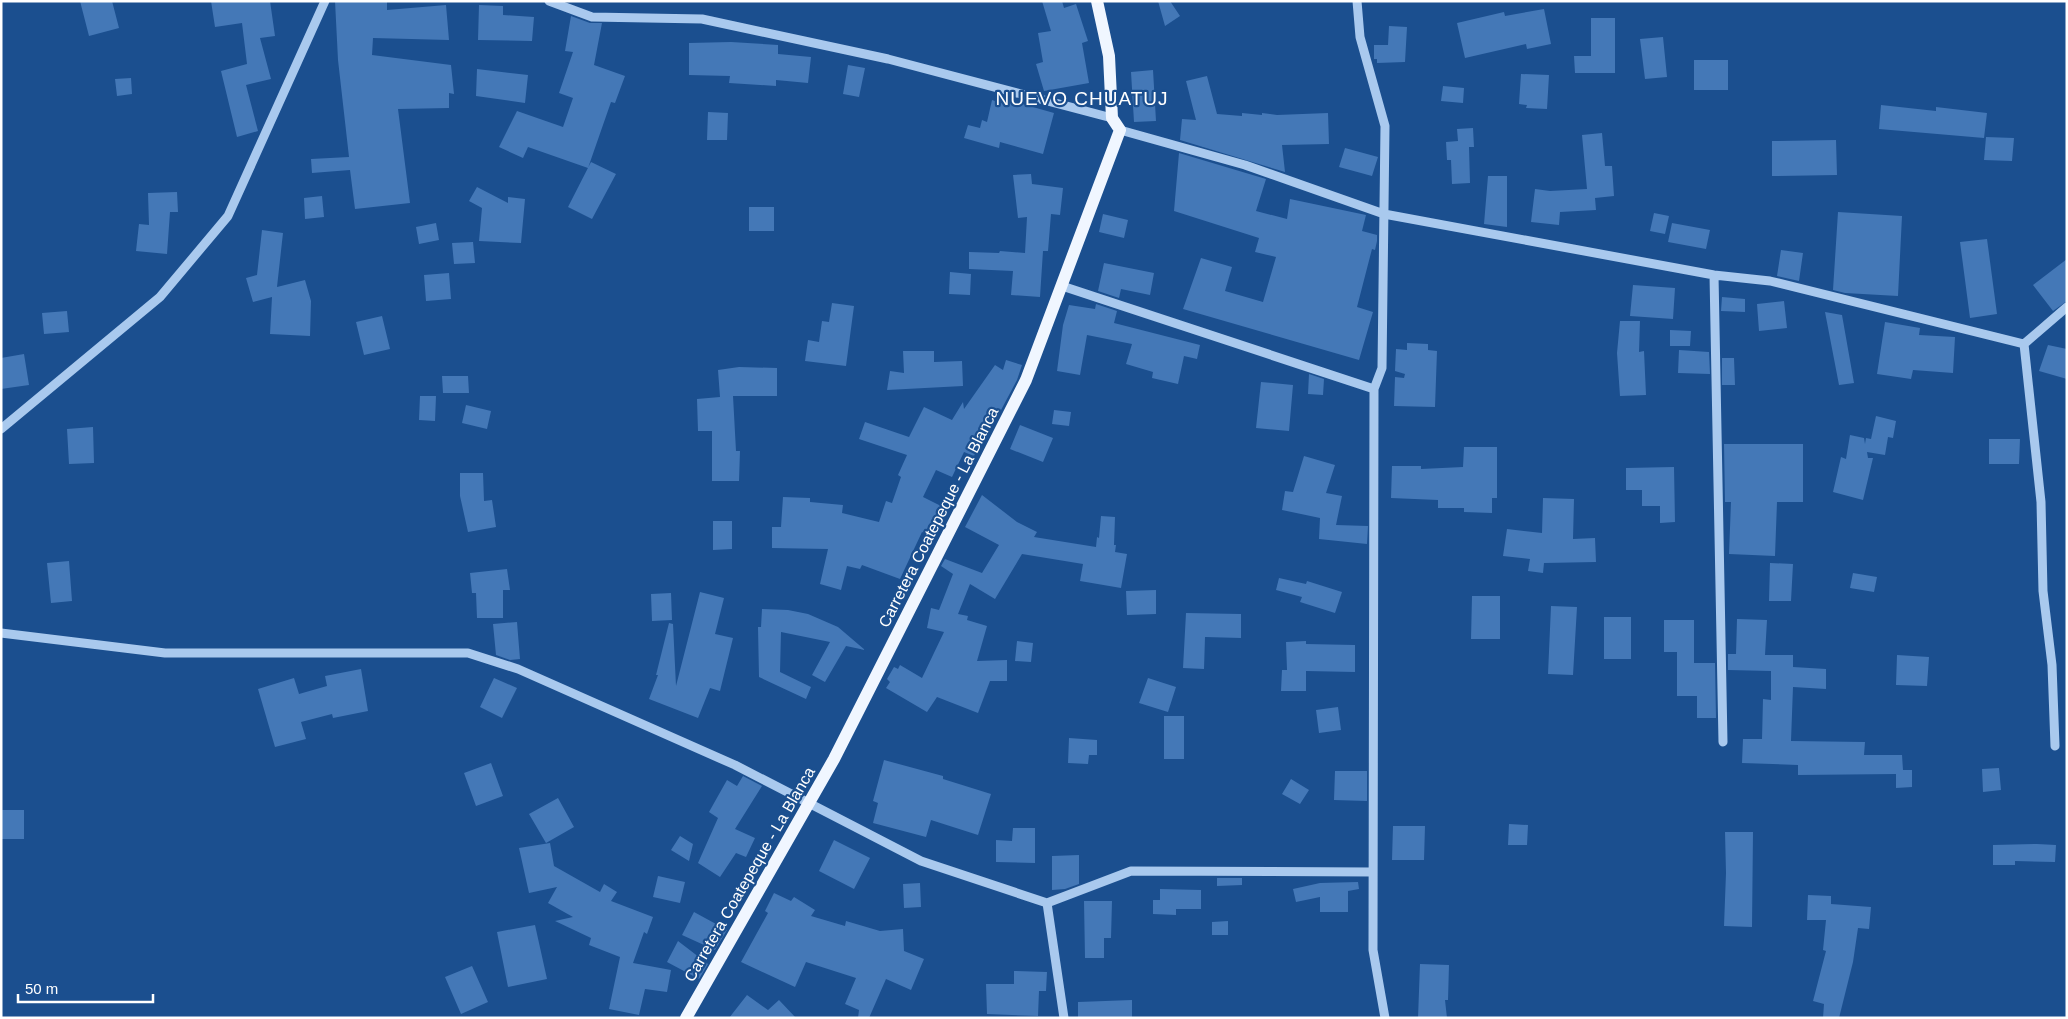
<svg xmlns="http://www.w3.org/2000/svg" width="2068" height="1019" font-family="Arial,sans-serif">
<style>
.building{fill:#4478b7}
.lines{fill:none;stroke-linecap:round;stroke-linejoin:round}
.minor{stroke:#a9c9ee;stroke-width:9}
.major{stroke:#f0f6ff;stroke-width:12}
.labels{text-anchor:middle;stroke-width:4.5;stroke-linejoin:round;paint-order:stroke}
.street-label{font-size:16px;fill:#fff;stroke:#1b4f8f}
.quarter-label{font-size:19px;letter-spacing:1px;fill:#fff;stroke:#1b4f8f}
</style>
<rect width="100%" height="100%" fill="#1b4f8f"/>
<path class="building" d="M80,1H112L119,28L89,36Z
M211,1H270L275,36L260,38L271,79L246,85L258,131L237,137L221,71L247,64L242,23L215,27Z
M335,1H387V10L446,5L449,40L373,38L372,55L451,65L454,94L449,93V108L398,109L410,203L355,209L350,170L312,173L311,159L349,157L338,60Z
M1042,1H1062L1064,8L1076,4L1088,41L1082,43L1089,83L1044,91L1036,64L1043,62L1038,33L1051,31Z
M1158,1H1170L1180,16L1165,26Z
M479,5L503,6V15L534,17L532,41L478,40Z
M1544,9L1551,44L1527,49L1526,44L1465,58L1457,23L1504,12L1505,16Z
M571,16L590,23H602L594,65L625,76L615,103L611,102L588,168L528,147L523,158L499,147L517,111L563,127L573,98L559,93L573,52L565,51Z
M1591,18H1615V73H1575L1574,56H1591Z
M1389,26L1407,27L1405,62L1377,63V59H1374V45H1388Z
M1663,37L1667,77L1645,79L1640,39Z
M731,42L778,45V54L811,57L808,83L776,80V86L729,83L730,76L689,75V43Z
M1694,60H1728V90H1694Z
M848,65L865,68L859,97L843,94Z
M477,69L528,75L525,103L476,96Z
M1153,70L1156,121L1134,122L1131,72Z
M1521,74L1549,75L1547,109L1526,108L1527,105L1519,104Z
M1207,76L1217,114L1242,116V113L1262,115V113L1277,115L1328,113L1329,144L1282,145L1285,172L1180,140L1182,119L1196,120L1186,81Z
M131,78L132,94L117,96L115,79Z
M1443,86L1464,88L1463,103L1441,101Z
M1005,99L1054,113L1043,154L1000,142L999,148L964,138L968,125L980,128L982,120L987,122L992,100L1004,104Z
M1881,105L1936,111V107L1987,113L1984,138L1879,129Z
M708,112L728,113L727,140H707Z
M1473,128L1474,147H1469L1470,183L1452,184L1451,160H1447L1446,142L1458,141L1457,129Z
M1602,133L1605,166H1612L1614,196L1595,198L1596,210L1560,212L1559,225L1531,222L1535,189L1550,191L1587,189L1582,135Z
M1986,137L2014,138L2012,161L1984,160Z
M1836,140L1837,175L1772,176V141Z
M1345,148L1378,157L1372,176L1339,167Z
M1179,153L1266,179L1256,211L1287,219L1290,199L1366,215L1362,231L1377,235V241L1375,250L1372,249L1357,307L1373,312L1359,360L1183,309L1201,258L1232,267L1225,291L1263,302L1276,257L1255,252L1259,238L1174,211Z
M591,162L616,174L592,219L568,207Z
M1031,174L1032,184L1063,188L1060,215L1051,214L1048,251H1043L1040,297L1011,295L1013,271L969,269V252L999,253L1000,251L1025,253L1027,217L1018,218L1013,175Z
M1488,176H1507V227L1484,224Z
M477,187L508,203V197L525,199L521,243L479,241L482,208L469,201Z
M177,192L178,212H170L167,254L136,251L139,224L149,225L148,193Z
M322,196L324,217L305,219L304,198Z
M749,207H774V231H749Z
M1838,212L1902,216L1898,296L1845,293L1833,290Z
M1654,213L1669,216L1665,234L1650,231Z
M1103,214L1128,220L1124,238L1099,232Z
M436,223L439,240L419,244L416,227Z
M1672,223L1710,230L1706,249L1668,242Z
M262,230L283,233L277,287L305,280L311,301L310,336L270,334L272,297L253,302L246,278L257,275Z
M1987,239L1997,314L1970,318L1960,242Z
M473,242L475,263L454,264L452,243Z
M1781,250L1803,253L1799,281L1777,276Z
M2067,259V301L2053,311L2033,285Z
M1104,263L1154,273L1150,295L1121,289L1119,298L1098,291Z
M950,272L971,274L970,295L949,294Z
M449,273L451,299L426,301L424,275Z
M1633,285L1675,288L1673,319L1630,316Z
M1722,297L1745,299V312L1721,311Z
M1784,301L1787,328L1759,331L1757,304Z
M832,303L854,306L846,366L805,361L808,340L819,342L822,321L829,322Z
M1096,304L1117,311L1114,323L1200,345L1197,359L1184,356L1178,384L1152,378L1153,372L1126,364L1132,344L1087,335L1080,375L1057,371L1063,325L1069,305L1095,309Z
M67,311L69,332L44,334L42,313Z
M1825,312L1842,315L1854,383L1839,385Z
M382,316L390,349L364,355L356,322Z
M1620,321H1640L1639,352L1644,351L1646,395L1620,396L1617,353Z
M1885,322L1920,328L1919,335L1955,337L1953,373L1913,370L1911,379L1877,374Z
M1670,330L1691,331L1690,346H1670Z
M1407,343L1428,344V350L1437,351L1435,407L1394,406L1395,377L1404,378L1405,374L1395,371L1396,349L1407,350Z
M2048,345L2067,349V379L2039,371Z
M1679,350L1709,352L1710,374L1678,373Z
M903,351H934V362L962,361L963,386L887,390L890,371L904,373Z
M24,354L29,385L1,389V358Z
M1722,358H1734L1735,385H1722Z
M1006,360L1022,365L1017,380L992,427L988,424L974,456L964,452L952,477L936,470L923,497L945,508L931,536L922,532L900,579L862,565L860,569L847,566L841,590L820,584L828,549L772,548V527H781L783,497L810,498V502L843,505L842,513L879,522L886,501L892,503L901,477L898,475L907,455L859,439L865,422L909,437L924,407L952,420L963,402L964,409L995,365L1003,370Z
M739,367L777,368V396H733L736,451H740L739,481H712V431H698L697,399L720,397L718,370Z
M1309,374L1324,379L1323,395L1308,394Z
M442,376H468L469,393H443Z
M1261,382L1293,385L1289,431L1256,428Z
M420,396H436L435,421L419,420Z
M466,405L491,411L487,429L462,423Z
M1054,410L1071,412L1069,426L1052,424Z
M1876,416L1896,421L1893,438L1888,437L1885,455L1867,452L1868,458H1873L1863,500L1833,492L1841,457L1846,459L1850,435L1864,438L1865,444L1866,438L1871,439Z
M1020,425L1053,438L1043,462L1010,449Z
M93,427L94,463L69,464L67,429Z
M1989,439H2020L2019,464H1989Z
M1724,444H1803V502H1777L1775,556L1729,554L1731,502H1725Z
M1464,447H1497V498H1492V513L1464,512V508H1438V500L1391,498L1392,466H1421V469L1463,467Z
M1304,456L1335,465L1326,493L1342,496L1336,525L1368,526L1367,544L1319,539L1320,518L1282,510L1285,491L1293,492Z
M1674,467L1675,522L1660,523V506H1642V490H1626V468Z
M460,473H483L484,501L492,500L496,527L468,532L460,496Z
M982,495L1017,522L1037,532L1034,537L1096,547L1097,537L1099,538L1101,516L1115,517L1114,545H1116L1115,552L1127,554L1121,588L1080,581L1083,564L1022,554L995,599L970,584L958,614L968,616L967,620L987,626L977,661L1007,660V681H990L978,713L937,697L927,712L886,688L890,682L887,679L894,667L898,669L900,665L922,678L944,632L927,628L931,608L939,610L953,574L941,566L945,559L982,573L999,545L965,527Z
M1543,498L1574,499L1573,539L1595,538L1596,562L1544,563L1543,573L1528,571L1530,559L1503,556L1507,529L1542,533Z
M713,521H732V549L713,550Z
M69,561L72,601L51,603L47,563Z
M1770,563L1793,564L1791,601H1769Z
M507,569L510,590H503V618H477L476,593H472L470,573Z
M1853,573L1877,577L1874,592L1850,588Z
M1279,578L1306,584L1307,581L1342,592L1335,613L1300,602L1302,597L1276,590Z
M1156,590V614L1127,615L1126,591Z
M700,592L724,598L715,634L733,638L720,691L710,688L698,718L649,699L658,675H656L669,623L673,624L676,686Z
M671,593L672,620L652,621L651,594Z
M1472,596H1500V639H1471Z
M1551,606L1577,607L1573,675L1548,674Z
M762,609L788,610L808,614L838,627L865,650L846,646L825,682L812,675L830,642L781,632L780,672L811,687L806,699L759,677L758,627H761Z
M1186,613L1241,614V638L1205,637L1204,669L1183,668Z
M1604,617H1631V659H1604Z
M1737,619L1767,620L1765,655H1793V667L1826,669V689L1793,687L1791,741L1865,742L1864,755H1902L1903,770H1912V787L1896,788V774L1798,775V765L1742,763L1743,739H1762L1763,699L1771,700V671L1728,670V654H1736Z
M1664,620H1694V663H1715L1716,718H1697V696H1677V652H1664Z
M517,622L520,659L510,660L496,655L493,624Z
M1017,641L1033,643L1031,662L1015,661Z
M1306,641V644L1355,645V672L1306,671V691H1281L1282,670H1287L1286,642Z
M1897,655L1929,657L1927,686L1896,685Z
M361,669L368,711L333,718L332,714L301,722L306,739L275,747L258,689L294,678L299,694L327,686L325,676Z
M494,678L517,688L502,718L480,707Z
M1148,678L1176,687L1168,712L1139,703Z
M1338,707L1341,730L1319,733L1316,710Z
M1164,716H1184V759H1164Z
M1069,738L1097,740V755H1089L1088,764L1068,763Z
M884,760L943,776V779L991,794L978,835L931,820L926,837L873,823L878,803L873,801Z
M491,763L503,796L476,806L464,773Z
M1999,768L2001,790L1983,792L1982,769Z
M1335,771H1367V801L1334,800Z
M743,776L762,786L735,829L755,838L746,857L736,853L720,877L698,863L718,818L709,812L727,780L737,786Z
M1291,779L1309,790L1300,804L1282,794Z
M558,798L574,827L546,843L529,814Z
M1,810H24V839H1Z
M1509,824L1528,825L1527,845H1508Z
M1393,826H1425L1424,860H1392Z
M1013,828H1035V863L996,862V840L1012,841Z
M1725,832H1753L1752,927L1724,926L1726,873Z
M680,836L693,844L689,861L671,850Z
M834,840L870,858L854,889L819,871Z
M550,843L554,866L600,892L604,884L617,892L611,901L653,917L647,934L644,932L633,963L671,970L667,992L645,989L639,1015L609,1009L620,957L589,945L591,938L555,921L573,917L548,903L557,887L529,893L519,848Z
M2037,844L2056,845L2055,862L2015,861V865H1993V845Z
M1079,855V884L1065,889L1052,890V856Z
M658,876L685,882L680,903L653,897Z
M1217,878H1242V885L1217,886Z
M1358,882L1359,889L1348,891V912H1320V897L1296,902L1293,889L1320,883Z
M920,883L921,907L904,908L903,884Z
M1160,889L1201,890V909H1176V915L1153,914V900H1160Z
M774,893L791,901L794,897L815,910L811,916L845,926L846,921L880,931L903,929L904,951L924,959L911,990L886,979L869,1018H858L859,1010L845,1004L856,978L806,962L795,987L741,962L768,913L765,911Z
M1808,895L1831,896V904L1871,907L1869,929L1858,928L1853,962L1839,1018H1823L1824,1004L1813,1001L1826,951L1823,950L1826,920H1807Z
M1084,901H1112L1111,938H1104V958H1085Z
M694,912L727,930L715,950L682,935Z
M1228,921V935H1212V922Z
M535,925L547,979L508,987L497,932Z
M678,941L708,964L699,979L667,962Z
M1420,964L1449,965L1448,1000H1445L1447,1018H1418Z
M472,966L488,1002L461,1014L445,977Z
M1014,971L1047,972L1046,991H1039L1038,1016L987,1014L986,984H1014Z
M747,995L768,1010L779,1000L796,1018H729Z
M1132,1000V1018H1078V1002Z"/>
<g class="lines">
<path class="minor" d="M549,1L592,17L702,19L888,59L1112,118
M1357,1L1360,37L1385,126L1382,368L1374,389L1373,950L1385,1018
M1120,130L1245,165L1384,214L1714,275L1770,281L2024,344
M1714,275L1723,742
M1062,286L1374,389
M2024,344L2041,502L2043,591L2052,665L2055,746
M2024,344L2067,307
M1,429L160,297L228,216L325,1
M1,633L165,653H468L518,669L735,765L921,861L1047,903L1131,871L1373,872
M1047,903L1064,1018"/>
<path class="major" d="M686,1018L834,759L1026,380L1120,130L1112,118L1109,56L1097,1"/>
</g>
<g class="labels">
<g class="street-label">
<text transform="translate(938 517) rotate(-63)" y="6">Carretera Coatepeque - La Blanca</text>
<text transform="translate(749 874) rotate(-60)" y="6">Carretera Coatepeque - La Blanca</text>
</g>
<g class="quarter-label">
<text x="1082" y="105">NUEVO CHUATUJ</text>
</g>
</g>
<rect width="2068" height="1019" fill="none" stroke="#ffffff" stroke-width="5"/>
<path d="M18 994v8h135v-8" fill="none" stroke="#ffffff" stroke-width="2.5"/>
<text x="25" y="994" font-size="15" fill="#ffffff" stroke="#1b4f8f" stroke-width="4" paint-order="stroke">50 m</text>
</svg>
